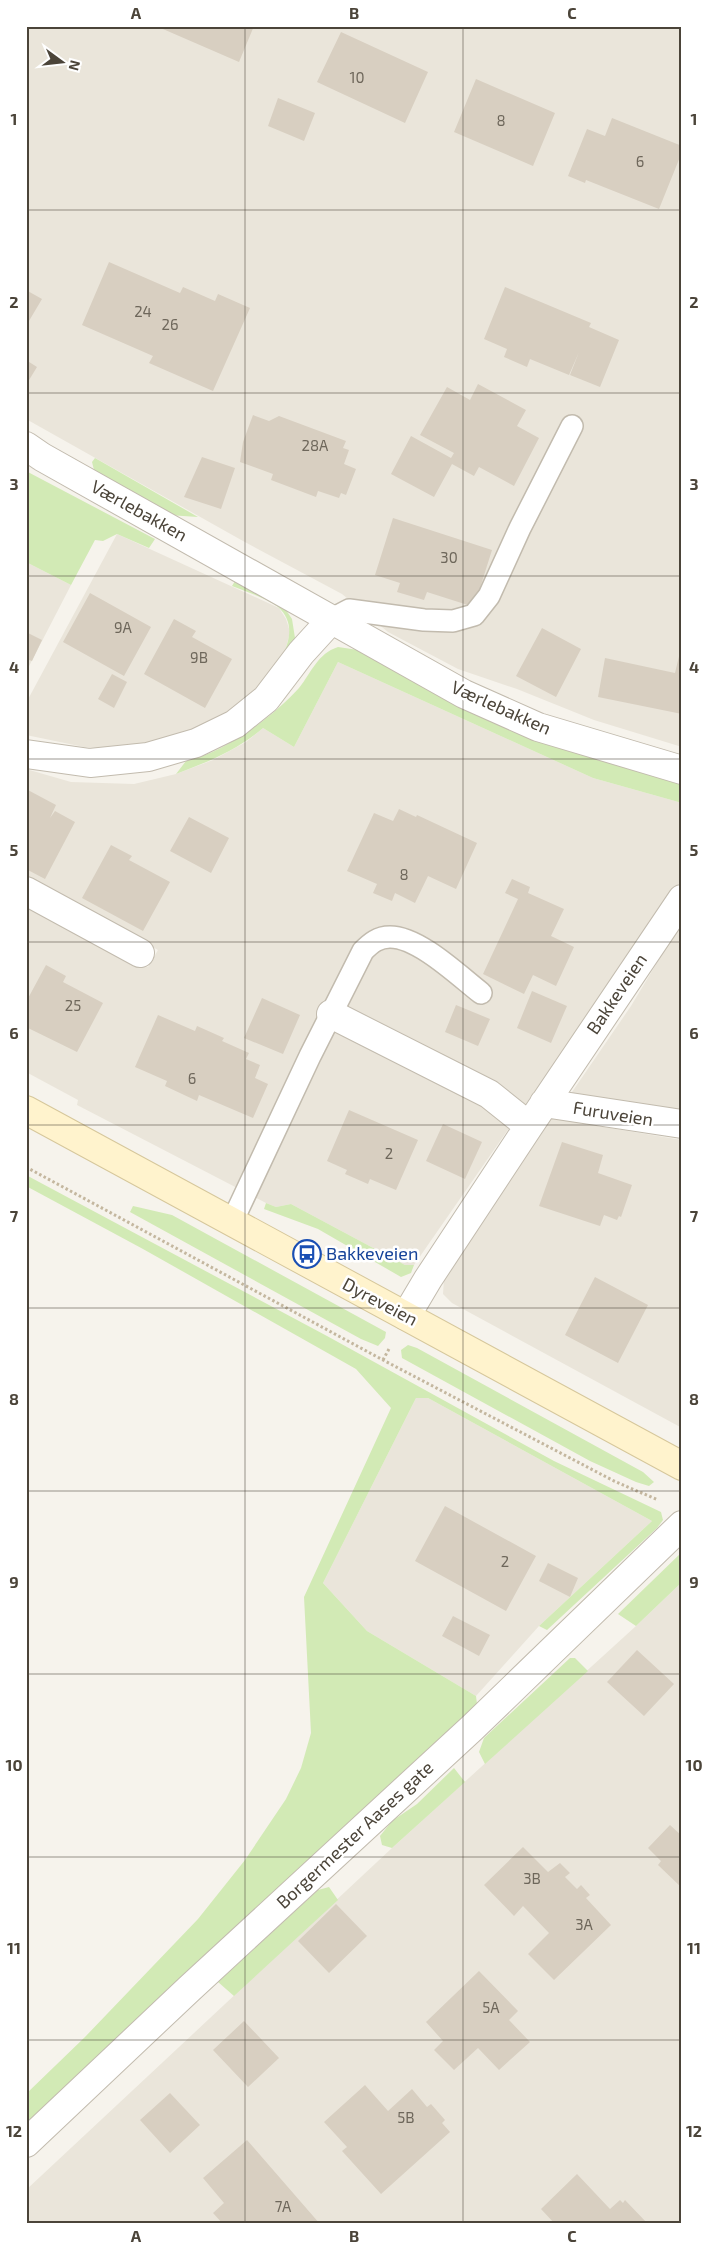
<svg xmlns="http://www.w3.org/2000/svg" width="708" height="2250" font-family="'Exo 2',sans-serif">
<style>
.residential{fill:#eae5da}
.green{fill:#d2eab5}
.building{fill:#d8cfc1}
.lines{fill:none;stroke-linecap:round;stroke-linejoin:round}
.lane-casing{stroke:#c2bbae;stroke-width:24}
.street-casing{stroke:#c2bbae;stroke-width:30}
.secondary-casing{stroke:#d6c79b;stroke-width:30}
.path{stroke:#c4b79f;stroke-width:3;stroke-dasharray:2.5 2.5;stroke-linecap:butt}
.lane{stroke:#fff;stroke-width:21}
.street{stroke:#fff;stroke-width:28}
.secondary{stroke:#fff3cd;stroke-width:28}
.grid{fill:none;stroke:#4b4439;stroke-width:1;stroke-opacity:0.55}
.labels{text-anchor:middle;stroke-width:5;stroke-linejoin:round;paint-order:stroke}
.number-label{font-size:15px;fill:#6e675b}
.street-label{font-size:18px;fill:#4b4439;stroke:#fff}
.transit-label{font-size:18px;fill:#164399;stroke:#fff;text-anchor:start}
.neatline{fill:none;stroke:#4b4439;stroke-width:2}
.grid-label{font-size:16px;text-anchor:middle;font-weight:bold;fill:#4b4439}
</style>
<rect width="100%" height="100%" fill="#f6f3ec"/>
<path class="residential" d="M26,26H682V747L594,720L517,689L458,669L388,632L342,594L243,541L26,419Z
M117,534L279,608L286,619L290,632L284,655L269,678L240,708L203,727L168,738L111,749L84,747L26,735V703Z
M26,562L71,585L26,672Z
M338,662L593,778L682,803V879L414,1265H405L291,1204L276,1207L266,1203L77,1105L78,1100L26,1072V901L148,967L158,950L26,877V769L71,782L134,784L176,774L213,760L246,742L263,728L294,747Z
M682,921V1112L570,1095L631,1006Z
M549,1118L682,1140V1428L452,1303L443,1294L444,1279Z
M416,1398H428L652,1521L539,1626L476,1696L367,1631L323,1583Z
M682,1582V2224H26V2190L392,1848L636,1626Z"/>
<path class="green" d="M95,458L198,517L168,515L107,481L94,470L92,462Z
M26,471L155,539L149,548L117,534L103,541L95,540L71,585L26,562Z
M235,581L282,604L292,619L295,638L290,654L269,678C282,659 302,628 278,607C268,599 245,591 232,586Z
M338,647L365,651L665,774L682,784V803L593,778L338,662L294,747L263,728C237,750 208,762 176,774L186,761C224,753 273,717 299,688C312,672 317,654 338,647Z
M26,1175L327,1336L554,1461L661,1512L663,1520L657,1528L547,1630L539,1626L652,1521L428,1398H416L323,1583L367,1631L476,1696L477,1704L459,1723L26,2126V2094L85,2037L198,1919L245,1860L286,1799L301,1768L311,1733L304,1597L391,1408L356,1369L143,1249L26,1186Z
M266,1203L276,1207L291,1204L405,1265H414L411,1273L401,1277L318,1229L264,1209Z
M133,1206L172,1215L386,1332L385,1338L378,1346L361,1339L130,1212Z
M408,1345L417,1348L643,1472L654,1482L649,1486L636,1482L590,1461L402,1358L401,1350Z
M682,1552V1582L636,1626L618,1614Z
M570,1658H575L588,1671L485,1764L479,1752L484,1738Z
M454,1768L465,1782L392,1848L382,1845L380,1836L392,1821L417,1804Z
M329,1887L338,1900L234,1996L218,1982L318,1890Z"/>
<path class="building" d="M156,26H254L239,62Z
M341,32L428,72L405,123L317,82Z
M476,79L555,113L533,166L454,132Z
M278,98L315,113L304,141L268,126Z
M612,118L682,146V152L659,209L586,180L585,183L568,176L587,129L605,136Z
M109,262L180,293L183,287L215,301L218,294L250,308L213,391L149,363L153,356L82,325Z
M505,287L591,323L589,327L619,340L600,387L570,375L579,352L569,375L530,359L527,367L504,357L507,349L484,339Z
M26,290L42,299L26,326Z
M26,360L37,367L26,385Z
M478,384L526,410L517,426L539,438L514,486L479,467L474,476L452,464L434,497L391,474L411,436L451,458L454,453L420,435L447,387L470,400Z
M253,415L269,421L279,416L346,441L343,448L349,450L344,464L356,469L346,495L341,493L339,498L318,491L316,497L271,480L273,474L240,462L243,442Z
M202,457L235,468L221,509L184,497Z
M393,518L492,550L474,607L427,592L424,600L397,592L400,583L375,575Z
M90,593L151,627L124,676L63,642Z
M174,619L196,631L192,637L232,659L205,708L144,674Z
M542,628L581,649L556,697L516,676Z
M26,632L42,640L32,661L26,659Z
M681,648L682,714L598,697L605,658L675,673Z
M112,674L127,682L114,708L98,699Z
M26,789L56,805L50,818L55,811L75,822L45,879L26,869Z
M399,809L416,817L417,815L477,843L456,889L428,876L415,903L395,893L392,901L373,893L377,884L347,871L374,813L393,821Z
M189,817L229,838L211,873L170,851Z
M111,845L132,856L129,860L170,882L143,931L82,898Z
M512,879L530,887L528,893L564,909L551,936L574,947L556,986L533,975L524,994L483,974L518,899L505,893Z
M46,965L66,976L63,982L103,1003L77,1052L26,1027V1002Z
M532,991L567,1006L551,1043L517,1028Z
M262,998L300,1015L283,1054L244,1038Z
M456,1005L490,1019L478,1046L445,1032Z
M158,1015L195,1031L197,1026L224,1038L222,1041L249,1053L246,1059L260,1065L255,1078L268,1084L253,1118L199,1095L197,1101L165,1086L167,1081L135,1067Z
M349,1110L418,1140L396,1190L370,1179L368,1184L345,1174L347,1170L327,1161Z
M443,1124L482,1142L465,1179L426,1161Z
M562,1142L603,1155L598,1173L632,1185L621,1217L619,1216L617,1220L604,1215L600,1226L539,1206Z
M595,1277L648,1305L618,1363L565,1335Z
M445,1506L536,1556L506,1611L415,1561Z
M548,1563L578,1578L570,1597L539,1581Z
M453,1616L490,1635L479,1656L442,1636Z
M637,1650L674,1684L644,1716L607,1682Z
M670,1825L682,1836V1888L658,1865L661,1861L648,1848Z
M523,1847L548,1872L560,1863L570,1873L565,1877L577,1889L581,1885L590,1895L586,1898L611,1925L554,1980L528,1954L549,1933L523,1906L514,1916L484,1885Z
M336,1904L367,1936L329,1973L298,1941Z
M479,1971L518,2011L509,2020L530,2042L499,2070L478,2048L454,2070L434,2050L443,2041L426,2022Z
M244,2021L279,2058L248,2087L213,2050Z
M365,2085L388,2111L412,2089L427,2107L431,2104L445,2120L442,2123L450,2132L381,2194L342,2151L347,2147L324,2122Z
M170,2093L200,2125L170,2153L140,2120Z
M247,2140L320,2224H223L213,2213L224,2203L203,2178Z
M577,2174L610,2209L620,2200L623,2203L625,2200L648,2224H555L541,2209Z"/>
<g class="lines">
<defs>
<path id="lane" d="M332,619L349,610L424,620L453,621L474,615L489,596L520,528L572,426
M232,1222L310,1056L363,951C371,943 378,937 390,937C419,937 459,976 481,993"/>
<path id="street" d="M26,446L42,457L464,694L538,727L682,770
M26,754L90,763L148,757L196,743L235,724L266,699L301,653L332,619
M26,891L140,953
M331,1014L489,1094L529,1126
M544,1103L682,1124
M406,1316L428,1279L529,1126L682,899
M26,2143L189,1989L472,1728L682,1525"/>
<path id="secondary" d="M26,1110L682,1466"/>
</defs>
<use href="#lane" class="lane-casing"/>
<use href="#street" class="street-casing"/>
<use href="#secondary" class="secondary-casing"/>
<path class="path" d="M26,1167L383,1360L614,1481L658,1500
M383,1360L390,1347"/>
<use href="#lane" class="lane"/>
<use href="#street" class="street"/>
<use href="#secondary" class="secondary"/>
</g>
<path class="grid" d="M245,26V2224M463,26V2224M26,210H682M26,393H682M26,576H682M26,759H682M26,942H682M26,1125H682M26,1308H682M26,1491H682M26,1674H682M26,1857H682M26,2040H682"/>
<defs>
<symbol id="bus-ring" viewBox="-11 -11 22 22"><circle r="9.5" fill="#fff" stroke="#1a4fb4" stroke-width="1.5"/><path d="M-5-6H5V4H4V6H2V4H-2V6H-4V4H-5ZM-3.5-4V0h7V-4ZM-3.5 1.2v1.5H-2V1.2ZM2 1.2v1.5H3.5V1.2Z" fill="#1a4fb4"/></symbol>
</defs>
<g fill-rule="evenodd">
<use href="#bus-ring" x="291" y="1238" width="32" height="32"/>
</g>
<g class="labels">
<g class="number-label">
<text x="357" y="83">10</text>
<text x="501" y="126">8</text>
<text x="640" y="167">6</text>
<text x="143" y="317">24</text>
<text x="170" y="330">26</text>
<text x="315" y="451">28A</text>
<text x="449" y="563">30</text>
<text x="123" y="633">9A</text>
<text x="199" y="663">9B</text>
<text x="404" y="880">8</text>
<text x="73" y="1011">25</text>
<text x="192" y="1084">6</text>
<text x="389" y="1159">2</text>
<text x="505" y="1567">2</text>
<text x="532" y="1884">3B</text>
<text x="584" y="1930">3A</text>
<text x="491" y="2013">5A</text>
<text x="406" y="2123">5B</text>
<text x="283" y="2212">7A</text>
</g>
<g class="street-label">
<text transform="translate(139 511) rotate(29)" y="6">Værlebakken</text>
<text transform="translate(501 708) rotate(24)" y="6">Værlebakken</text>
<text transform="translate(617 994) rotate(-56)" y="6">Bakkeveien</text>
<text transform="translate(613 1114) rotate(9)" y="6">Furuveien</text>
<text transform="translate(380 1302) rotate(28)" y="6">Dyreveien</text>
<text transform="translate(355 1835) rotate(-43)" y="6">Borgermester Aases gate</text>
</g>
<g class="transit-label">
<text x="326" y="1260">Bakkeveien</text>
</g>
</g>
<rect width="708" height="2250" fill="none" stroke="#ffffff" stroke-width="55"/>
<g transform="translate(62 62) rotate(105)" stroke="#ffffff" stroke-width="4" paint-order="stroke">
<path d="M0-4L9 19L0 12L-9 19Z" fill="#4b4439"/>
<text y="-8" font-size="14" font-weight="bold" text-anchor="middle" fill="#4b4439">N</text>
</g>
<rect x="28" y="28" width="652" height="2194" class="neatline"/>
<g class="grid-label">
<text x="136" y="19">A</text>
<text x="354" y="19">B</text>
<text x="572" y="19">C</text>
<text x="14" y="125">1</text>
<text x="694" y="125">1</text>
<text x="14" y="308">2</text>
<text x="694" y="308">2</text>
<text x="14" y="490">3</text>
<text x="694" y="490">3</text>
<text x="14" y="673">4</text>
<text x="694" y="673">4</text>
<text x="14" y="856">5</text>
<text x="694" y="856">5</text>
<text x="14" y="1039">6</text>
<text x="694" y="1039">6</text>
<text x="14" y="1222">7</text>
<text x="694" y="1222">7</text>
<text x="14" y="1405">8</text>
<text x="694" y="1405">8</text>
<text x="14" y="1588">9</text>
<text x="694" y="1588">9</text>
<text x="14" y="1771">10</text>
<text x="694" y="1771">10</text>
<text x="14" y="1954">11</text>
<text x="694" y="1954">11</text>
<text x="14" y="2137">12</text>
<text x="694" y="2137">12</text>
<text x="136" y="2242">A</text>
<text x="354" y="2242">B</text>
<text x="572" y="2242">C</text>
</g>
</svg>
